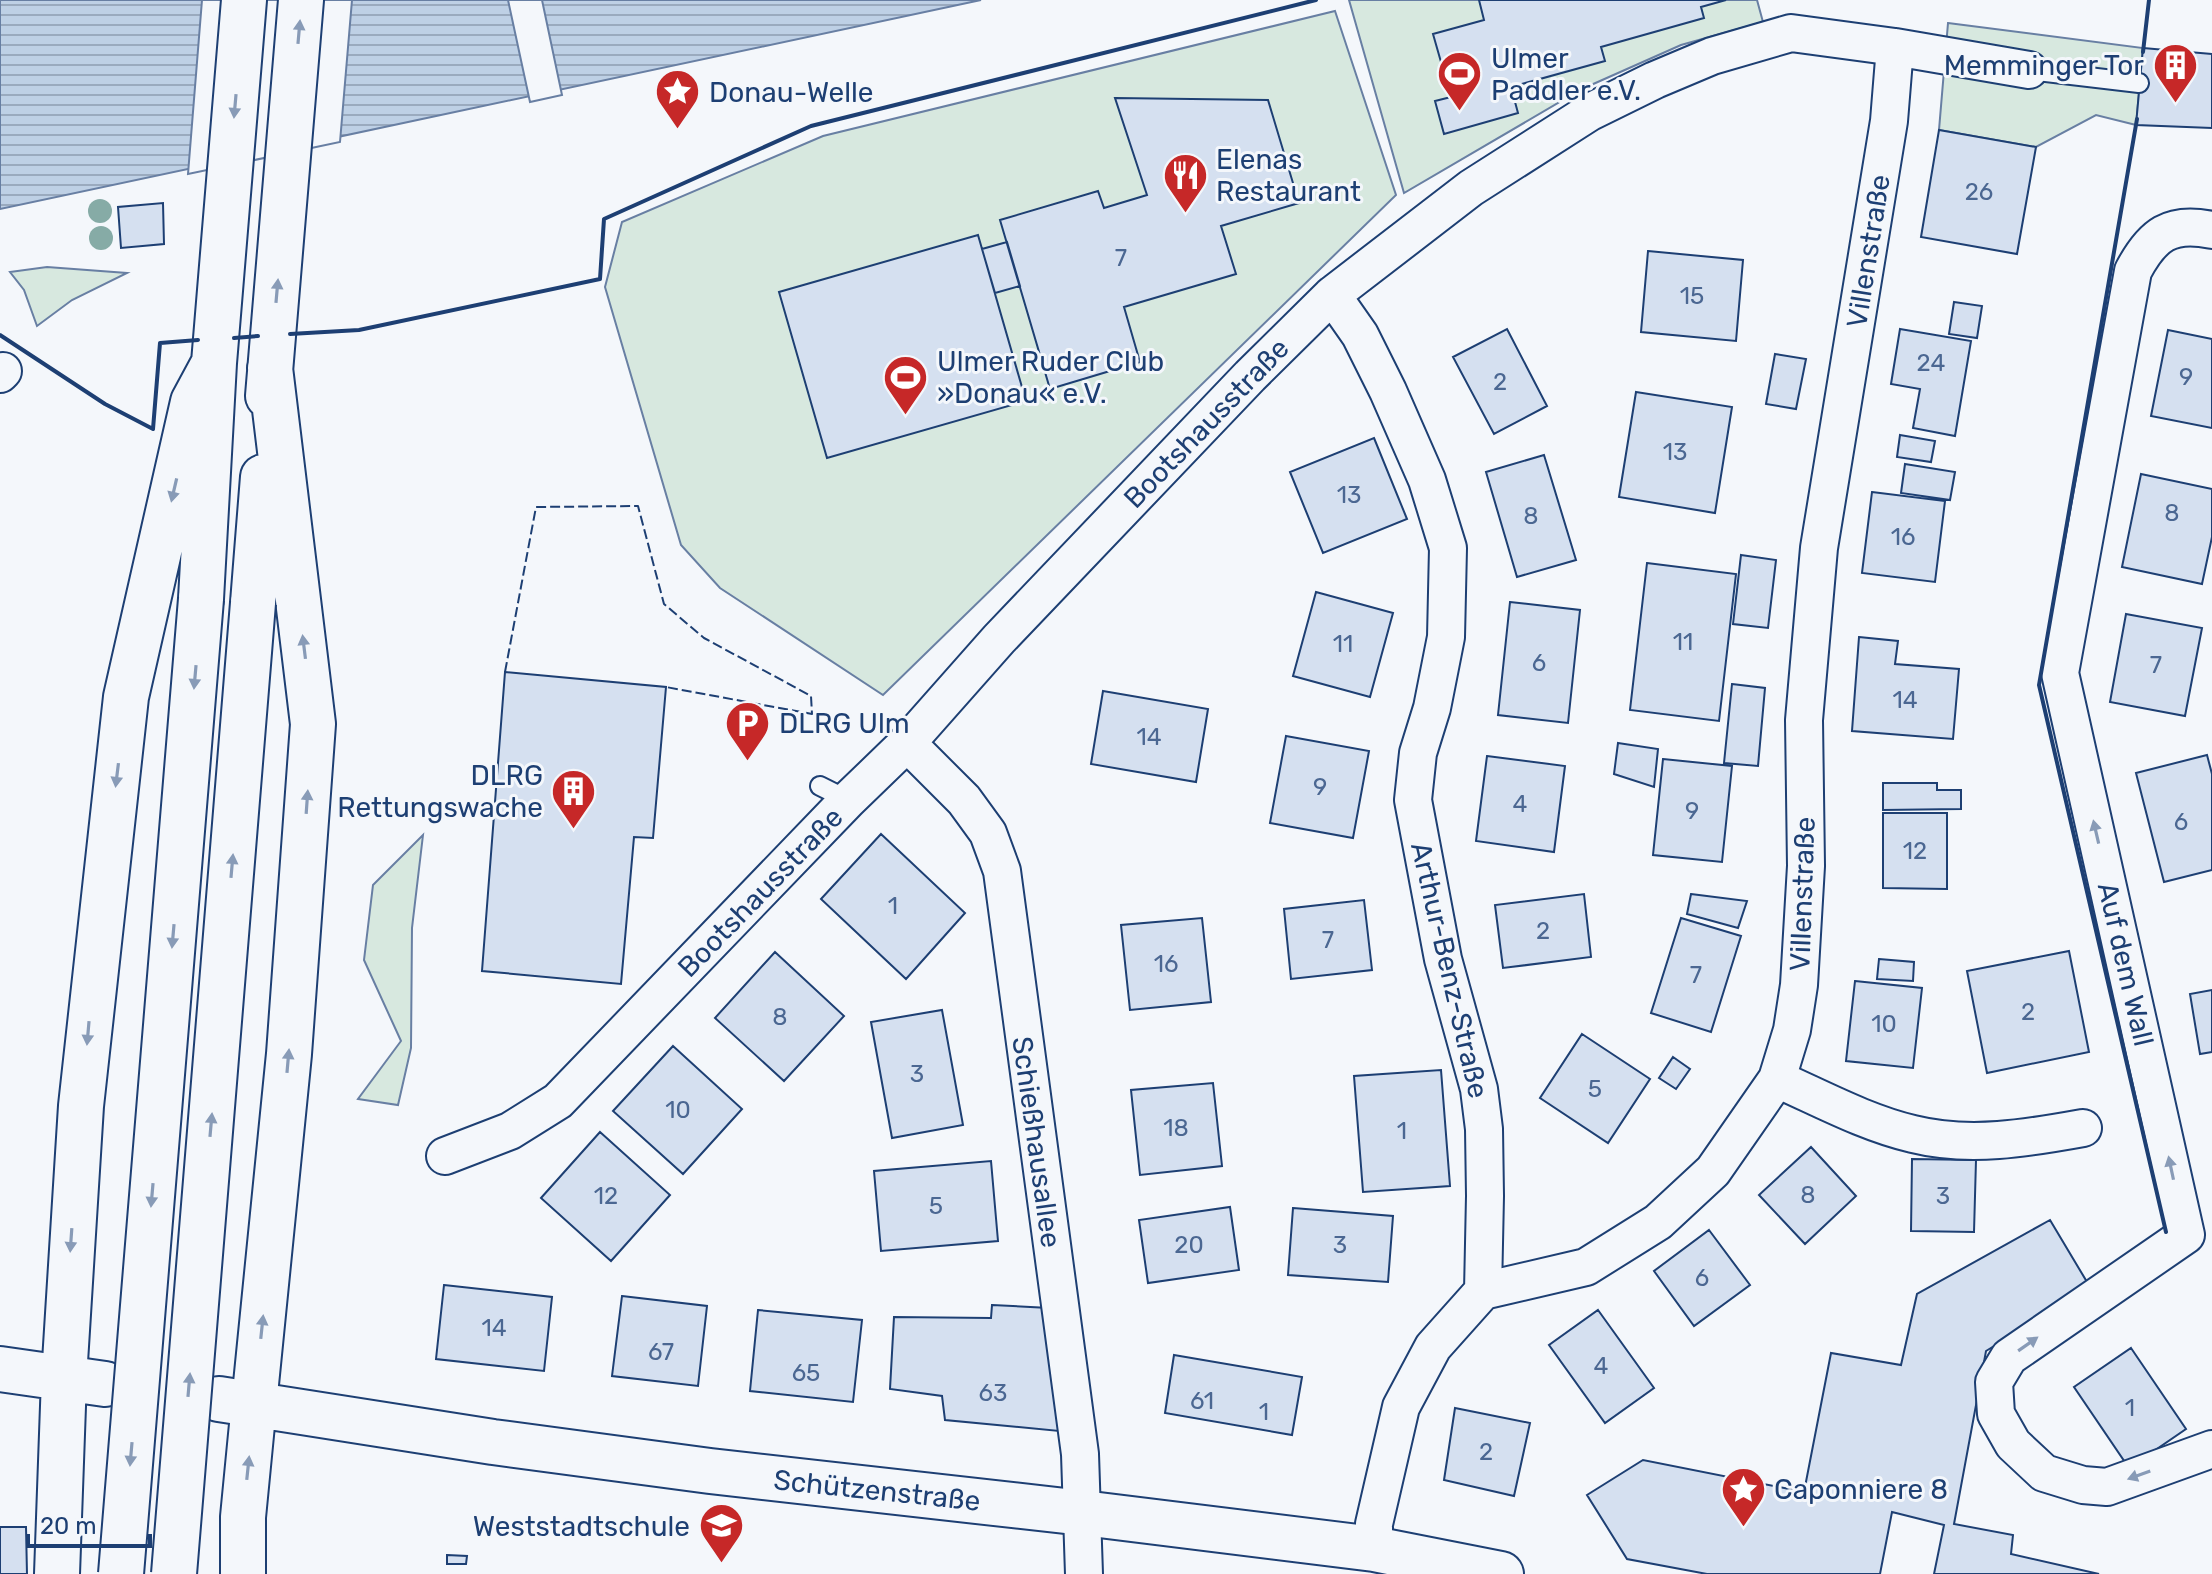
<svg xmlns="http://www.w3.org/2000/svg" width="2212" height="1574" font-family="Rubik,sans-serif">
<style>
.green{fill:#d7e8df;stroke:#687fa3;stroke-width:2}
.water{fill:url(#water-rules);stroke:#687fa3;stroke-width:2}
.pier{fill:#f4f7fb;stroke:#687fa3;stroke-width:2}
.building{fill:#d5e0f0;stroke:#1d3f73;stroke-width:2}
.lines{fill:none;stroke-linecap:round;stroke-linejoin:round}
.lane-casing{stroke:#1d3f73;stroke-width:22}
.street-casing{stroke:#1d3f73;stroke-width:40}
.secondary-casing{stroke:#1d3f73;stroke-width:48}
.highway-casing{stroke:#1d3f73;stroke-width:48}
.lane{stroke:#f4f7fb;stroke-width:18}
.street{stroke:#f4f7fb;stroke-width:36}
.secondary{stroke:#f4f7fb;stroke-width:44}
.highway{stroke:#f4f7fb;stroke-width:44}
.highway-bridge-casing{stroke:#1d3f73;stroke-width:48;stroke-linecap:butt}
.highway-bridge{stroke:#f4f7fb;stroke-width:44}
.fence{stroke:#1d3f73;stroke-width:2;stroke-dasharray:10 4;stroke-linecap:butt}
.wall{stroke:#1d3f73;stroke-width:4}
.tree{fill:#86aba6}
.oneway{fill:#889bb7}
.labels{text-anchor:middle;stroke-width:6;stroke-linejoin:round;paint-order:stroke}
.number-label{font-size:24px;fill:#4b6792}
.poi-label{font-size:28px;fill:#1d3f73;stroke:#f4f7fb;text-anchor:start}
.street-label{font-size:28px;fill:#1d3f73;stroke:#f4f7fb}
</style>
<defs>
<pattern id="water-rules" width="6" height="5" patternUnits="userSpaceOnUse" patternTransform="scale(2)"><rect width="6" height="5" fill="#bed0e5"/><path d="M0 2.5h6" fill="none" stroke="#9aaabe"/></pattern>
</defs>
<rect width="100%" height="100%" fill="#f4f7fb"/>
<path class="green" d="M1349,0H1757L1763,22L1681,45L1582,89L1404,193Z
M1335,11L1396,195L883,695L720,588L681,545L605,287L622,222L823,136Z
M1948,23L2143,48L2136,125L2096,115L2036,147L1939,130Z
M47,267L127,273L72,300L37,326L24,290L10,272Z
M423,835L412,928L411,1048L398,1105L358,1099L401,1041L364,960L373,885Z"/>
<path class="water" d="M0,0H981L0,209Z"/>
<path class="pier" d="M202,0H352L340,142L188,174Z
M508,0H542L562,95L530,102Z"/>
<path class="building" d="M1479,0H1726L1701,7L1704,18L1601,47L1605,61L1511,87L1518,113L1444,134L1435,101L1451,97L1433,34L1484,20Z
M2143,48L2212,54V128L2136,125Z
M1115,98L1268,100L1299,203L1221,226L1236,274L1124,307L1140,362L1050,389L1000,220L1098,191L1104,208L1147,195Z
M1939,130L2036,147L2017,254L1921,237Z
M163,203L164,244L121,248L118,207Z
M978,235L1026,401L827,458L779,292Z
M1007,242L1020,286L995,293L982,249Z
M1648,251L1743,260L1736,341L1641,332Z
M1954,302L1982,306L1977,338L1949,334Z
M1507,329L1547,406L1494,434L1453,357Z
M1900,329L1971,341L1955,436L1913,428L1920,389L1891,384Z
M2168,330L2212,339V428L2151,416Z
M1775,354L1806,359L1796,409L1766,404Z
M1636,392L1732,407L1715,513L1619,497Z
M1900,435L1935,441L1931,462L1897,457Z
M1374,438L1407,519L1323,553L1290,472Z
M1544,455L1576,560L1517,577L1486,472Z
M1905,464L1955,472L1950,500L1901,493Z
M2141,474L2212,489V537L2202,584L2122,567Z
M1872,492L1945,501L1935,582L1862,573Z
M1741,555L1776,560L1768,628L1733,624Z
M1647,563L1736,574L1719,721L1630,710Z
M1316,592L1393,613L1370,697L1293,676Z
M1510,602L1580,610L1568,723L1498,715Z
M2126,614L2202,628L2185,716L2110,702Z
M1859,637L1898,641L1895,664L1959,669L1953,739L1852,731Z
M505,672L666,687L653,838L634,837L621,984L482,971Z
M1732,684L1765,688L1758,766L1724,763Z
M1103,691L1208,709L1196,782L1091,764Z
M1286,736L1369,751L1353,838L1270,823Z
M1618,743L1658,749L1654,787L1614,774Z
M2207,755L2212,774V870L2164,882L2136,773Z
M1487,756L1565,766L1554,852L1476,841Z
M1663,759L1732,766L1722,862L1653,855Z
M1883,783H1937V790H1961V809L1883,810Z
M1883,813H1947V889L1883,888Z
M881,834L965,913L906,979L821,899Z
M1584,894L1591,957L1503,968L1495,905Z
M1691,894L1747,901L1738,928L1687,914Z
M1364,900L1372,970L1291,979L1284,909Z
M1202,918L1211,1002L1130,1010L1121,925Z
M1681,918L1741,936L1711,1032L1651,1013Z
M2069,951L2089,1052L1987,1073L1967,971Z
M775,952L844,1016L784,1081L715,1018Z
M1879,959L1914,962L1913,981L1877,979Z
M1855,981L1922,988L1913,1068L1846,1061Z
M2212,990V1052L2200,1054L2190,994Z
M942,1010L963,1125L892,1138L871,1022Z
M1582,1034L1650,1079L1608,1143L1540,1098Z
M673,1046L742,1109L683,1174L613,1111Z
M1673,1057L1690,1069L1676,1089L1659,1078Z
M1441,1070L1450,1186L1363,1192L1354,1076Z
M1213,1083L1222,1166L1140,1175L1131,1090Z
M600,1132L670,1195L611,1261L541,1198Z
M1811,1147L1856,1196L1805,1244L1759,1195Z
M1912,1159L1976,1160L1974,1232L1911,1231Z
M991,1161L998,1241L881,1251L874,1171Z
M1230,1207L1239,1270L1148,1283L1139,1220Z
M1293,1208L1393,1216L1388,1282L1288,1275Z
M2050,1220L2090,1287L1986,1351L1954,1524L2013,1535L2011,1554L2099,1574H1934L1944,1525L1892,1512L1880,1574H1707L1627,1559L1587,1495L1643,1460L1804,1492L1831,1353L1901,1365L1917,1294Z
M1709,1230L1750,1285L1694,1326L1654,1271Z
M444,1285L552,1297L544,1371L436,1359Z
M622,1296L707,1306L698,1386L612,1376Z
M992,1305L1049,1308L1059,1431L945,1420L942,1396L890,1389L894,1317L991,1318Z
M758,1310L862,1320L853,1402L750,1391Z
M1598,1310L1654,1388L1605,1423L1549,1345Z
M2131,1348L2186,1429L2129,1468L2074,1387Z
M1174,1355L1302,1377L1292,1435L1165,1413Z
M1455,1408L1530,1423L1514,1496L1444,1480Z
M0,1527H26L27,1574H0Z
M447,1555L467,1556L466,1564H447Z"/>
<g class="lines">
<defs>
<path id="lane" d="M2029,70L2139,83
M820,786L848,800"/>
<path id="street" d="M2212,230C2170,221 2152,235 2133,271L2060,673L2186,1235L2009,1357L1994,1382L1996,1414L2013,1444L2044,1473L2083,1485L2107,1487L2212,1449
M1332,295L1360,335L1388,391L1427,480L1448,548L1446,637L1432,708L1418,753L1413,800L1443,959L1479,1089L1484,1129L1485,1196L1483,1291
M0,374L3,371
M907,743L964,800L988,833L1002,871L1080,1454L1084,1574
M1777,1079C1822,1099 1866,1123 1913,1134C1969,1148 2028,1138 2083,1128
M445,1156L510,1131L558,1101L848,800L907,743L999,639L1250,376L1332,295L1471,188L1590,112L1655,80L1712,56L1791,33L1895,47L2029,70
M1374,1549V1524L1401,1407L1433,1347L1483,1291L1586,1267L1658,1222L1713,1171L1777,1079L1792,1030L1799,985L1806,866L1804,720L1819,548L1889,121L1895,47"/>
<path id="secondary" d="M0,1369L105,1384
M219,1399L493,1442L710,1471L1083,1513L1374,1549L1501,1574
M57,1574L64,1378
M243,1574V1517L254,1404"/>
<path id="highway" d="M268,396L301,0
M201,599L214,363L244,0
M253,603L263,477
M64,1378L81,1106L126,697L193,402L214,363
M254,1404L289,1054L313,724L270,368"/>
</defs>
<use href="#lane" class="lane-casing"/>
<use href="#street" class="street-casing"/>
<use href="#secondary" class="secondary-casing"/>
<use href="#highway" class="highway-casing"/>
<use href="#lane" class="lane"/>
<use href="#street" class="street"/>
<use href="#secondary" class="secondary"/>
<use href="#highway" class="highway"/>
<defs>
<path id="highway-bridge" d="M121,1574L201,599
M174,1574L253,603"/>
</defs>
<use href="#highway-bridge" class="highway-bridge-casing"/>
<use href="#highway-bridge" class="highway-bridge"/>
<path class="fence" d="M505,672L536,507L638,506L664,604L704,638L811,696L812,714L666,687"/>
<path class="wall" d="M2143,52L2149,0
M2137,119L2039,685L2166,1232
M290,334L359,330L600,279L604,219L811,126L1316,0
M0,335L105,404L153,429L160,343L198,340
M234,338L258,336"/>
</g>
<g class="tree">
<circle cx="100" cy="211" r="12"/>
<circle cx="101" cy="238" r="12"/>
</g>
<defs><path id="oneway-solid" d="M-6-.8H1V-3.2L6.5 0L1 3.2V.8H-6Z" transform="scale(2)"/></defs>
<g class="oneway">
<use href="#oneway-solid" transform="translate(299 32) rotate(-85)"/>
<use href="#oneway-solid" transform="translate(235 106) rotate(95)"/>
<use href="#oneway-solid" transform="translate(277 291) rotate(-85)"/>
<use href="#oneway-solid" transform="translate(174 490) rotate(103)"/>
<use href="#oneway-solid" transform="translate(304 647) rotate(-97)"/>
<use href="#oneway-solid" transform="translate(195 677) rotate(95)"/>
<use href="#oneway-solid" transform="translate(117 775) rotate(97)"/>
<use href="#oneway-solid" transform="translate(307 802) rotate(-86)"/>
<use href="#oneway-solid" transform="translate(2096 832) rotate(-103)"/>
<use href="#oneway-solid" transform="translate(232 866) rotate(-85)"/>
<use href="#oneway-solid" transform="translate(173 936) rotate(95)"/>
<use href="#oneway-solid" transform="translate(88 1033) rotate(95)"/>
<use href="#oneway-solid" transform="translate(288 1061) rotate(-85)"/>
<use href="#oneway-solid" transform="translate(211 1125) rotate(-85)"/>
<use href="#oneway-solid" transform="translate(2171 1168) rotate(-102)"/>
<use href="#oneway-solid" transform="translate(152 1195) rotate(95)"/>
<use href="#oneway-solid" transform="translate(71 1240) rotate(94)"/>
<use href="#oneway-solid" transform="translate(262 1327) rotate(-84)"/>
<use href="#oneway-solid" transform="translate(2028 1344) rotate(-35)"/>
<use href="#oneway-solid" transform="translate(189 1385) rotate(-85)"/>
<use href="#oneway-solid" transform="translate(131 1454) rotate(95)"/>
<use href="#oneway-solid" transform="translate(248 1468) rotate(-84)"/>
<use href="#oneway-solid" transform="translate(2139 1475) rotate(160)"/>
</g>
<defs>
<symbol id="building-pin" viewBox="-11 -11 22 30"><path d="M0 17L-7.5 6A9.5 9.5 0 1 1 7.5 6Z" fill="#c62828" stroke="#f4f7fb"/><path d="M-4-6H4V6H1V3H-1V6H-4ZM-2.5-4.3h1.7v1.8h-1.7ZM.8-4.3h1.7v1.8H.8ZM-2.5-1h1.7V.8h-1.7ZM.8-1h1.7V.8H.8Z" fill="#fff"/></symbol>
<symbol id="stadium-pin" viewBox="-11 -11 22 30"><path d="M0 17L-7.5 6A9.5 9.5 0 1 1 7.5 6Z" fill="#c62828" stroke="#f4f7fb"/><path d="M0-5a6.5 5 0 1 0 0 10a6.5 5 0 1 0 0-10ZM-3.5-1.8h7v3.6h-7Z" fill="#fff"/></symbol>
<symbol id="sight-pin" viewBox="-11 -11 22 30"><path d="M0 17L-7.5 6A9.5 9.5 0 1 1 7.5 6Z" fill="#c62828" stroke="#f4f7fb"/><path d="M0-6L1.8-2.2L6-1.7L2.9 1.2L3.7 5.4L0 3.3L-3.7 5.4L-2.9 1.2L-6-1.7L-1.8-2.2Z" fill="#fff"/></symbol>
<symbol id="restaurant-pin" viewBox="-11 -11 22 30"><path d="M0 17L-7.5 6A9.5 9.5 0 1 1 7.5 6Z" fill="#c62828" stroke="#f4f7fb"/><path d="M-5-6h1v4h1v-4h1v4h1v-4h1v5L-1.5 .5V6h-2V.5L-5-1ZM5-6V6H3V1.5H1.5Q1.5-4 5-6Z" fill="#fff"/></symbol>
<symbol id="parking-pin" viewBox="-11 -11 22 30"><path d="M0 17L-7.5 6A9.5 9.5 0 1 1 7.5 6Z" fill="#c62828" stroke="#f4f7fb"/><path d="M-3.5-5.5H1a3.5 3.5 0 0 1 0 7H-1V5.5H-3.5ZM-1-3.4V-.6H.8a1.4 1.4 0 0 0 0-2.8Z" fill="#fff"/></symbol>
<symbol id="school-pin" viewBox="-11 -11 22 30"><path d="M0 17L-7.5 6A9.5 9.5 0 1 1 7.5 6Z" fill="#c62828" stroke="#f4f7fb"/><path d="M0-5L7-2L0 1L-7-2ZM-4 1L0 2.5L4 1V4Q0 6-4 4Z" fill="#fff"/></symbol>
</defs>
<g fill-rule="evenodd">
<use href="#building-pin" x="2150" y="40" width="51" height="69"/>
<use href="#stadium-pin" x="1434" y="48" width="51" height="69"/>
<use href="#sight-pin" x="652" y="66" width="51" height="69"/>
<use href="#restaurant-pin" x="1160" y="150" width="51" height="69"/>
<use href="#stadium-pin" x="880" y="352" width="51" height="69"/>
<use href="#parking-pin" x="722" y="698" width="51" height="69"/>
<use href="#building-pin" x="548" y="766" width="51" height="69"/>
<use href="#sight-pin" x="1718" y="1464" width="51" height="69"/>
<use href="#school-pin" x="696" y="1500" width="51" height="69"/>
</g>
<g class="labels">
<g class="number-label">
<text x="1979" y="200">26</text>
<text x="1121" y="266">7</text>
<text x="1692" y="304">15</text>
<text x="1931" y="371">24</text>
<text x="2186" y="385">9</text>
<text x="1500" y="390">2</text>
<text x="1675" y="460">13</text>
<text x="1349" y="503">13</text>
<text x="2172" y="521">8</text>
<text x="1531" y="524">8</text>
<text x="1903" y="545">16</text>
<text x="1683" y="650">11</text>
<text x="1343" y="652">11</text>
<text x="1539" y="671">6</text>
<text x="2156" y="673">7</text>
<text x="1905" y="708">14</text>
<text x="1149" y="745">14</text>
<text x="1320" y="795">9</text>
<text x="1520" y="812">4</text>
<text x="1692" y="819">9</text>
<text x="2181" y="830">6</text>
<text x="1915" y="859">12</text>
<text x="893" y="914">1</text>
<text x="1543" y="939">2</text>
<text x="1328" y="948">7</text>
<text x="1166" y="972">16</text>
<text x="1696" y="983">7</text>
<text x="2028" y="1020">2</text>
<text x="780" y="1025">8</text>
<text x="1884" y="1032">10</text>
<text x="917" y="1082">3</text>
<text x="1595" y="1097">5</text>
<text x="678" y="1118">10</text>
<text x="1176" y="1136">18</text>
<text x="1402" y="1139">1</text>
<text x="1808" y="1203">8</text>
<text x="606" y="1204">12</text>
<text x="1943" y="1204">3</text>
<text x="936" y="1214">5</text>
<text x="1189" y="1253">20</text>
<text x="1340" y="1253">3</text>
<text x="1702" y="1286">6</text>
<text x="494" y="1336">14</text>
<text x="661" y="1360">67</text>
<text x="1601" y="1374">4</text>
<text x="806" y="1381">65</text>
<text x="993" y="1401">63</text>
<text x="1202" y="1409">61</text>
<text x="2130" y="1416">1</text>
<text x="1264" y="1420">1</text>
<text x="1486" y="1460">2</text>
</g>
<g class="poi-label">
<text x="1491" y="68">Ulmer<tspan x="1491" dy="32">Paddler e.V.</tspan></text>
<text x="2144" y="75" text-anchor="end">Memminger Tor</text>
<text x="709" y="102">Donau-Welle</text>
<text x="1216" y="169">Elenas<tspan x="1216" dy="32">Restaurant</tspan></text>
<text x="937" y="371">Ulmer Ruder Club<tspan x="937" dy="32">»Donau« e.V.</tspan></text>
<text x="779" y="733">DLRG Ulm</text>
<text x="543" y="785" text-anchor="end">DLRG<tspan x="543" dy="32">Rettungswache</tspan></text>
<text x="1774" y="1499">Caponniere 8</text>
<text x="690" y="1536" text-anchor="end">Weststadtschule</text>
</g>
<g class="street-label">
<text transform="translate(1868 251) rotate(-81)" y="10">Villenstraße</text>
<text transform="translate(1206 423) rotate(-46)" y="10">Bootshausstraße</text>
<text transform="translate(760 892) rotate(-46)" y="10">Bootshausstraße</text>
<text transform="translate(1802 894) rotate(-88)" y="10">Villenstraße</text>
<text transform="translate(2126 964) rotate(77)" y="10">Auf dem Wall</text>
<text transform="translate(1450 970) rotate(77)" y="10">Arthur-Benz-Straße</text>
<text transform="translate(1037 1142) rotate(82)" y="10">Schießhausallee</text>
<text transform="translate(877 1490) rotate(6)" y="10">Schützenstraße</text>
</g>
</g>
<path d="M28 1534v12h122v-12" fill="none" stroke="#1d3f73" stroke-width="4"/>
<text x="40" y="1534" font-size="24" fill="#1d3f73" stroke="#f4f7fb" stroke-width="6" paint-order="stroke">20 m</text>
</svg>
